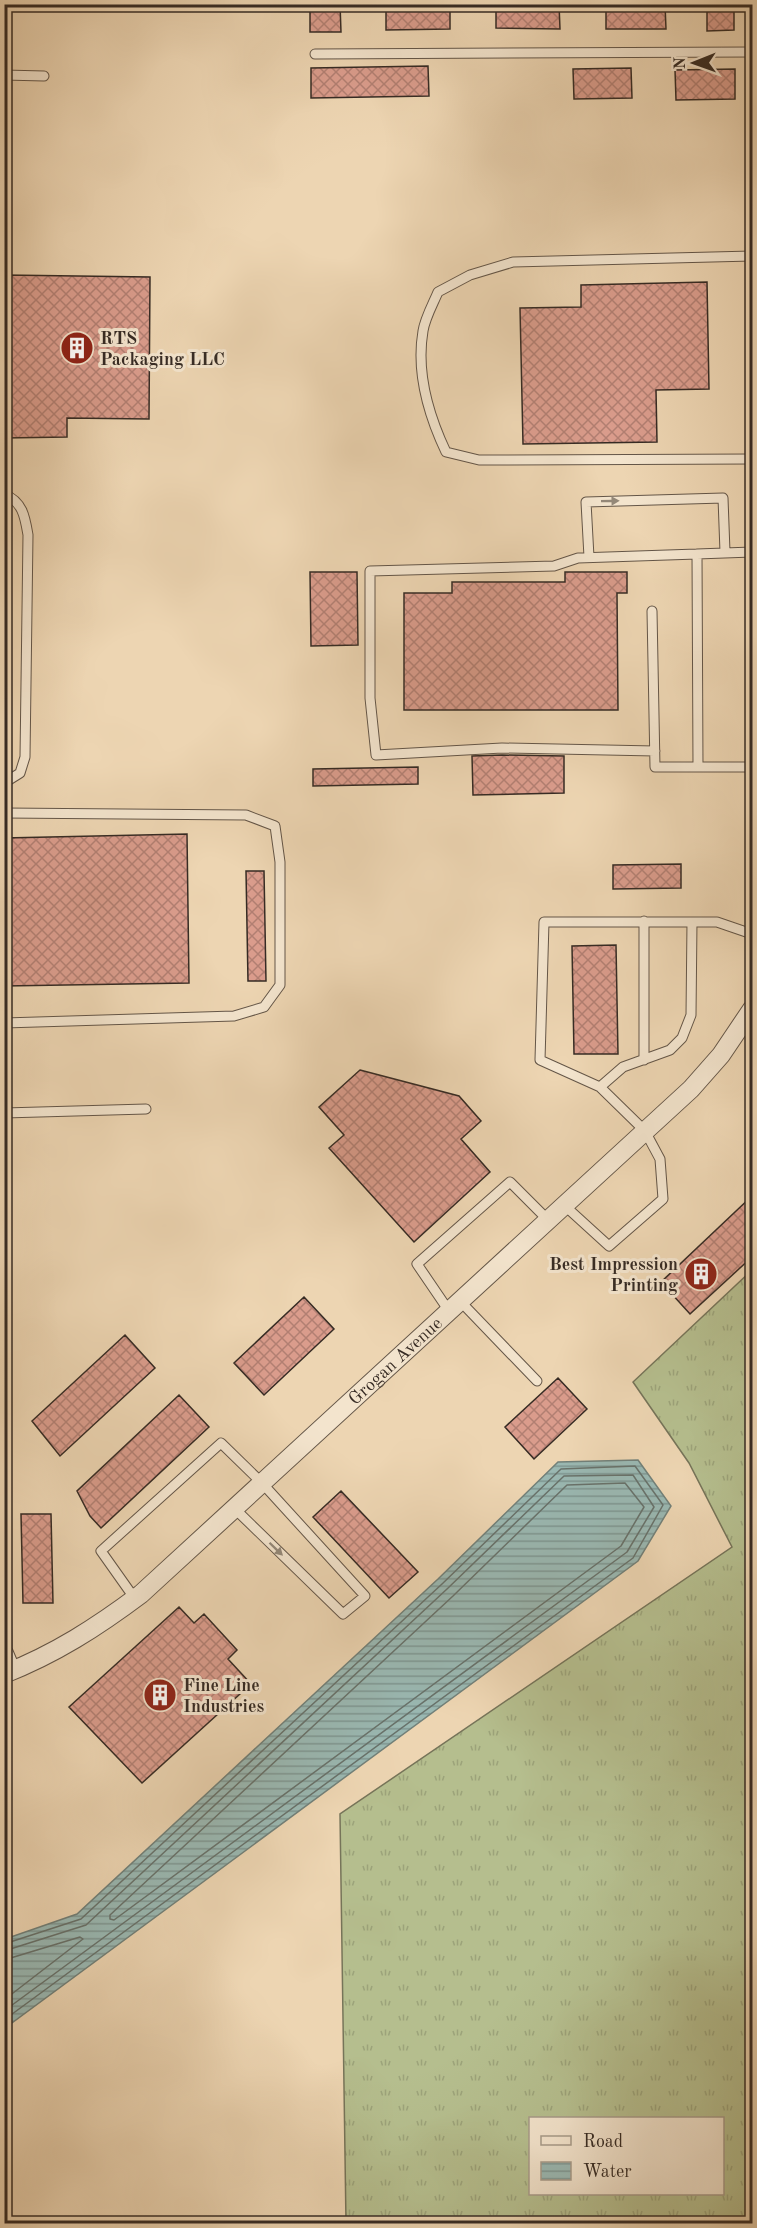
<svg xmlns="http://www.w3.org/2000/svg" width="757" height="2228" font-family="'Old Standard TT',serif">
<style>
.grass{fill:url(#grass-tufts);stroke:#767459;stroke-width:1.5;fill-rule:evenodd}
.water{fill:url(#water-rules);stroke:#728079;stroke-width:1.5}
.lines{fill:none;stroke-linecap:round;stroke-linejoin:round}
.shore{stroke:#68726b;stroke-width:1.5}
.building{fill:url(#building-cross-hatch);stroke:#362b24;stroke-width:1.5}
.lane-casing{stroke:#645648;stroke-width:11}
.street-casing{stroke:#645648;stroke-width:20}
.lane{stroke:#f3e4cd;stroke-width:9}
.street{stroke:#f3e4cd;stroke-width:18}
.oneway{fill:#948878}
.labels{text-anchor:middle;stroke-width:6;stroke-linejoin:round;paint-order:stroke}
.poi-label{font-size:18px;font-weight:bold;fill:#362b24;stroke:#f3e4cd;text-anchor:start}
.street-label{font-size:18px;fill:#362b24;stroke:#f3e4cd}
</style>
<defs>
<pattern id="grass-tufts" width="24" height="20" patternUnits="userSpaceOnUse" patternTransform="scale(1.5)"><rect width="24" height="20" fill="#b5be8e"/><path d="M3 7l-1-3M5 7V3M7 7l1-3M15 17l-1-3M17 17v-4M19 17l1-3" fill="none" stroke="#9ca37a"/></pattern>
<pattern id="water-rules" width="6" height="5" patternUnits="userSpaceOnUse" patternTransform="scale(1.5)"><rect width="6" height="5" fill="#9ab8b2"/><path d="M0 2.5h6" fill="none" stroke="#7e9691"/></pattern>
<pattern id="building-cross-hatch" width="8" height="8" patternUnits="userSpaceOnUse" patternTransform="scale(1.5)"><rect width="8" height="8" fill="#da9c8c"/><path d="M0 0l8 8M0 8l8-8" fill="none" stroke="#b27f72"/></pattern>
</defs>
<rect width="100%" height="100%" fill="#edd5b2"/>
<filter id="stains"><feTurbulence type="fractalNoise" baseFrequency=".00333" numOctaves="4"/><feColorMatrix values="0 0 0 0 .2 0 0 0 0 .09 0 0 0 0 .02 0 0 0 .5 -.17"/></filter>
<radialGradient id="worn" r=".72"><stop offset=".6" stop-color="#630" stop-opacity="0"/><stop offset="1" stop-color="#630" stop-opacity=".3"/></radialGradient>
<path class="grass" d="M752,1270V2223H346L340,1814L732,1547L689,1463L633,1382ZM530,2118H722V2194H530Z"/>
<path class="water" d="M638,1460L671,1506L638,1561L5,2028V1939L77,1914L438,1579L558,1462Z"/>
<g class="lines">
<path class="shore" d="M625,1483L644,1507L621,1546L114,1920L110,1919V1915L453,1596L567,1485Z
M4,1944L81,1919L442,1584L561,1469L635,1466L663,1505L633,1558L4,2020
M4,1951L86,1925L447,1589L564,1476L633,1475L654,1507L627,1552L4,2011
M4,1960L80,1937L83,1939L4,2000"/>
</g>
<path class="building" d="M310,4H340L341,32H310Z
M386,4H450V29L386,30Z
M496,4H559L560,29L496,28Z
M606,4H665L666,29H606Z
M707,4H734V30L707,31Z
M428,66L429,96L311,98V68Z
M631,68L632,98L574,99L573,69Z
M735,69V99L676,100L675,70Z
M4,275L150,277L149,419L67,418V437L4,438Z
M707,282L709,389L656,390L657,442L523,444L520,308L581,307V285Z
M310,572H357L358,645L311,646Z
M565,572H627V593H617L618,710H404V593H452V582H565Z
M502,755L564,756V793L473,795L472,756Z
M418,767V784L313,786V769Z
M187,834L189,983L4,986V838Z
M681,864V888L613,889V865Z
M246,871H264L266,981H248Z
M616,945L618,1054H574L572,946Z
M360,1070L459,1096L481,1121L461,1139L490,1172L414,1242L329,1148L344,1135L319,1107Z
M753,1195V1256L690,1314L661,1282Z
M304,1297L334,1329L264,1395L234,1363Z
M125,1335L155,1368L60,1456L32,1421Z
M558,1378L587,1409L534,1459L505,1427Z
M179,1395L209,1427L101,1528L90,1516L77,1491Z
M341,1491L418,1572L389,1598L313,1517Z
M21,1514H51L53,1603H23Z
M179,1607L194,1623L204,1614L237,1650L228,1659L251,1684L142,1783L69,1707Z"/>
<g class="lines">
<defs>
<path id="lane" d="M315,54L752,52
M4,75L44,76
M752,256L513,262L470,275L438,292C433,304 425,318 423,331C416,372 428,414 446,452L479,460L752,459
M4,494C23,502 25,517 28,535L25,757L20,773L4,783
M752,552L697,554L698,767H752
M589,557L586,502L723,498L725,552
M652,611L655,767H698
M655,751L502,748L376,755L370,698V571L554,566L578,558L697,554
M4,813L246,815L275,826L280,862V985L264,1007L234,1016L4,1023
M644,1060V921
M600,1087L623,1067L670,1050L682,1038L691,1015L692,922
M4,1113L146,1109
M564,1205L609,1246L663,1199L660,1159L645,1131L600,1087L540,1060L544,922H717L752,934
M460,1301L537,1381
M449,1311L417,1264L510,1182L548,1220
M4,1440L7,1649L16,1670
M135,1599L101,1551L221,1443L262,1483L365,1596L343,1614L234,1508"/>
<g id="street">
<path id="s1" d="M4,1674C55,1654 97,1627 141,1594L691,1089L721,1055L752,1009"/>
</g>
</defs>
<use href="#lane" class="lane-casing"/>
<use href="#street" class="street-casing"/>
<use href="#lane" class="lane"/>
<use href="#street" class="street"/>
</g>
<defs><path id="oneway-solid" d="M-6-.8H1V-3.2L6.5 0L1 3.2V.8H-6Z" transform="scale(1.5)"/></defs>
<g class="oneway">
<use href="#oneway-solid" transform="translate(610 501) rotate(-1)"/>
<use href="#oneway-solid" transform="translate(276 1549) rotate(44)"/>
</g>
<defs>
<symbol id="building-disc" viewBox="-11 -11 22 22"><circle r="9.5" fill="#8f2418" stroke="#f3e4cd"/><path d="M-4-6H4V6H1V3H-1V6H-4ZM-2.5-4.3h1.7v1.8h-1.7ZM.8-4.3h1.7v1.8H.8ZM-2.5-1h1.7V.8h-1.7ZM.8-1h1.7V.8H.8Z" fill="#fff"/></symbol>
</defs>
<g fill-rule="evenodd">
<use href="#building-disc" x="58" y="329" width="38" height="38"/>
<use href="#building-disc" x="682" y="1255" width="38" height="38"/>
<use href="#building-disc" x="141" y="1676" width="38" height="38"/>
</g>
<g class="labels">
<g class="poi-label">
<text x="100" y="344">RTS<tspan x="100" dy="21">Packaging LLC</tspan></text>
<text x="678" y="1270" text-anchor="end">Best Impression<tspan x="678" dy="21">Printing</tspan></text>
<text x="183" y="1691">Fine Line<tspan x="183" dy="21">Industries</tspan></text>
</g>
<g class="street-label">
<text dy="6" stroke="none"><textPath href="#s1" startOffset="504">Grogan Avenue</textPath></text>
</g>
</g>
<rect width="757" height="2228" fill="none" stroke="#edd5b2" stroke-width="24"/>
<rect x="6" y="6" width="745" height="2216" fill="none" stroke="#362b24" stroke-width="3"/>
<rect x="12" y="12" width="733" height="2204" fill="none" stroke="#362b24" stroke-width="1.5"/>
<rect x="529" y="2117" width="195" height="78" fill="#f3e4cd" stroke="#a79a89" stroke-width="1.5"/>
<rect x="541" y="2136" width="30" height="9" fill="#f3e4cd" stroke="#a79a89" stroke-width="1.5"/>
<text x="583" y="2147" font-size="18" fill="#362b24">Road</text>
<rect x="541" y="2162" width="30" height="18" fill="url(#water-rules)" stroke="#a79a89" stroke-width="1.5"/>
<text x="583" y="2177" font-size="18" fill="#362b24">Water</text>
<g transform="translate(694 63) rotate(269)" stroke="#f3e4cd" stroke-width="4.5" paint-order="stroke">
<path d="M0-4.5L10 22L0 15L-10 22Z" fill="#362b24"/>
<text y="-9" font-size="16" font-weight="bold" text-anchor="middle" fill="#362b24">N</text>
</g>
<rect width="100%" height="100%" filter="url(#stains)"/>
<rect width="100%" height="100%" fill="url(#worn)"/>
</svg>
